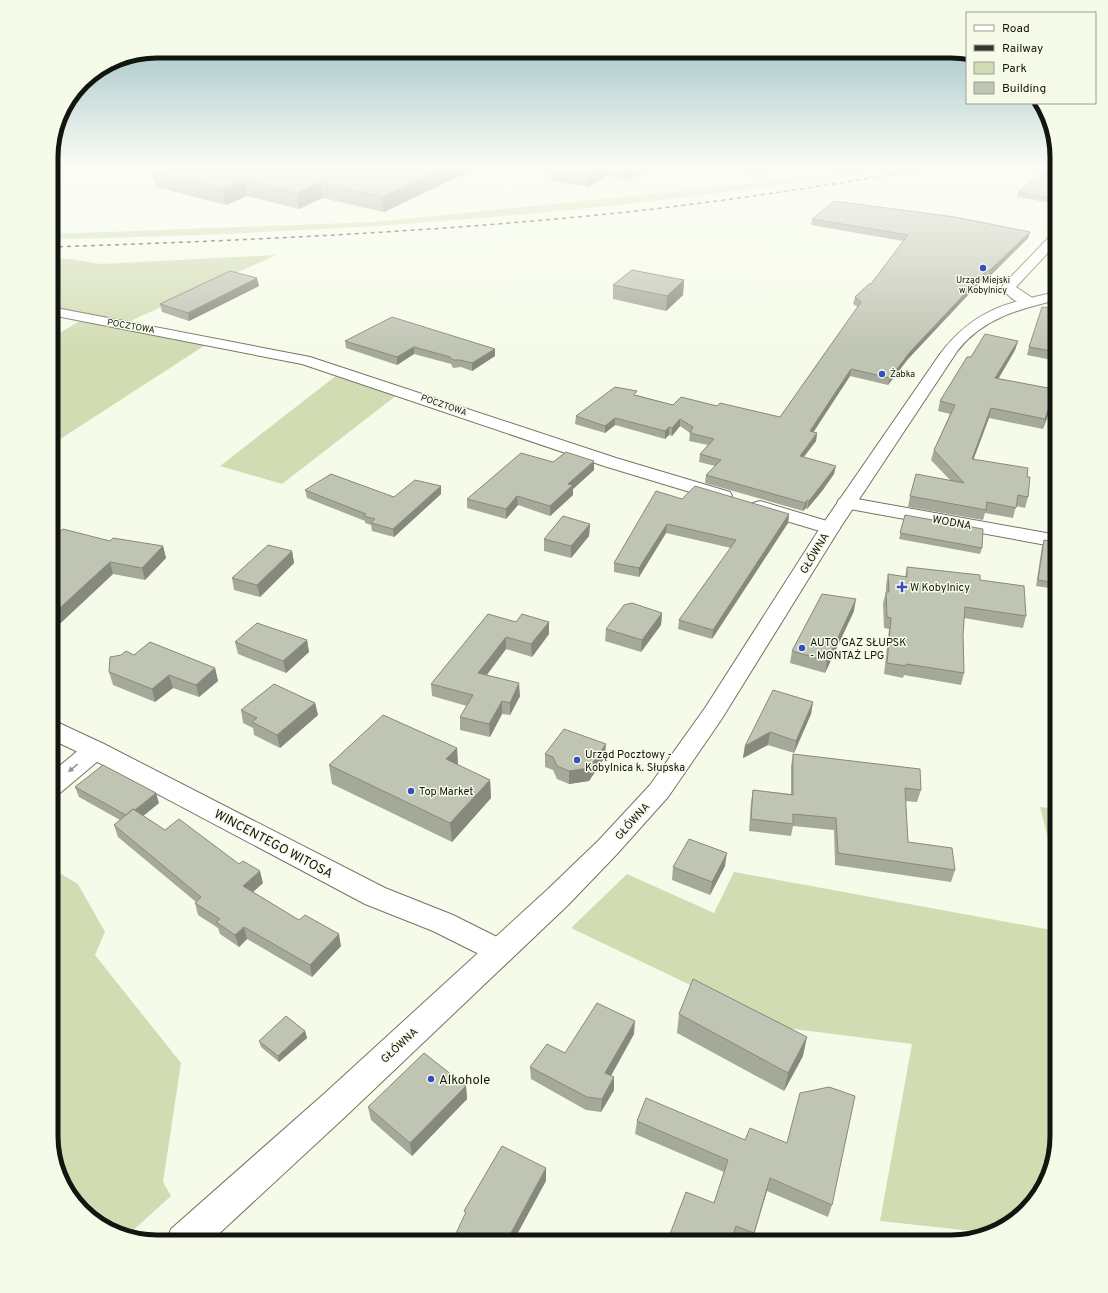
<svg xmlns="http://www.w3.org/2000/svg" width="1108" height="1293" font-family="Overpass,sans-serif">
<style>
.green{fill:#d2dcb3}
.lines{fill:none;stroke-linecap:round;stroke-linejoin:round}
.minor-casing{stroke:#727666;stroke-width:2}
.tertiary-casing{stroke:#727666;stroke-width:2}
.primary-casing{stroke:#727666;stroke-width:2}
.minor{fill:#fff;fill-rule:evenodd}
.tertiary{fill:#fff;fill-rule:evenodd}
.primary{fill:#fff;fill-rule:evenodd}
.rail{stroke:#33352e;stroke-width:1.5;stroke-dasharray:4 4;stroke-linecap:butt}
.wall{fill:#a5a99a}
.shaded-wall{fill:#86897d}
.building{fill:#c0c4b3;stroke:#86897d}
.oneway{fill:#959693}
.poi-dot{fill:#364ec0;stroke:#f6fbe9;stroke-width:1.5}
.labels{text-anchor:middle;stroke-width:3;stroke-linejoin:round;paint-order:stroke}
.far-poi-label{font-size:9px;fill:#13150f;stroke:#f6fbe9}
.far-street-label{font-size:9px;fill:#13150f;stroke:#f6fbe9}
.street-label{font-size:11px;fill:#13150f;stroke:#f6fbe9}
.poi-label{font-size:11px;fill:#13150f;stroke:#f6fbe9;text-anchor:start}
.near-street-label{font-size:13px;fill:#13150f;stroke:#f6fbe9}
.near-poi-label{font-size:13px;fill:#13150f;stroke:#f6fbe9;text-anchor:start}
.rim{fill:none;stroke:#13150f;stroke-width:5}
</style>
<rect width="100%" height="100%" fill="#f6fbe9"/>
<path class="green" d="M867,169H883C608,214 329,234 51,239V234L374,222L829,176Z
M276,255L128,322L51,307V259H71L101,264Z
M80,321L207,344L51,445V338Z
M337,375L397,395L282,484L220,466Z
M1040,807L1057,809V873Z
M51,868L78,884L105,932L95,955L181,1063L163,1182L171,1196L128,1235L110,1231L73,1200L57,1170L51,1136Z
M734,872L1057,931V1136L1046,1183L1015,1220L991,1233L880,1221L912,1044L778,1027L571,928L627,874L714,913Z"/>
<g class="lines">
<defs>
<path id="minor" d="M1057,232V243L1016,287L1034,299L1036,302L1034,305C1023,308 1007,297 1002,287L1004,284L1053,233Z
M51,307L310,357L616,458L730,492L732,496L730,500L723,502L604,466L302,364L51,315Z
M846,497L1057,535V547L839,507L837,503L839,499Z
M760,501L837,524L840,528L837,532L830,534L753,511L751,507L753,503Z
M95,742L104,744L107,750L104,756L60,793L51,796V773L86,744Z"/>
<path id="tertiary" d="M51,721L59,723L104,744L385,888L453,915L509,943L513,951L509,959L499,963L489,959L433,931L365,904L86,756L51,739Z"/>
<path id="primary" d="M1057,292V300C1019,309 984,318 958,350L840,528L721,720L668,797L617,854L568,905L347,1115L210,1242H166L171,1229L325,1093L548,889L599,840L650,785L705,708L820,528L940,354C974,310 1005,303 1057,292Z"/>
</defs>
<use href="#minor" class="minor-casing"/>
<use href="#tertiary" class="tertiary-casing"/>
<use href="#primary" class="primary-casing"/>
<use href="#minor" class="minor"/>
<use href="#tertiary" class="tertiary"/>
<use href="#primary" class="primary"/>
<path class="rail" d="M51,247C234,241 416,233 598,215C708,204 817,187 926,169"/>
</g>
<path class="wall" d="M474,169L384,212L322,198L299,209L247,196L226,205L156,187L152,172Z
M551,169H647L628,180L608,176L587,187L551,180Z
M739,169H765L759,173Z
M1057,169V204L1017,197L1018,192Z
M812,219L1030,232L1028,238L988,278L985,277L908,359L888,385L850,376L813,432L817,433L816,441L804,457L834,474L822,491L807,509L806,508L803,511L705,483L706,475L715,466L699,462L700,454L708,445L689,441L690,433L680,426L672,436L669,435L665,439L615,425L605,433L575,424L576,416L637,395L673,405L717,406L780,417L858,307L853,304L855,297L871,284L903,241L811,225Z
M684,280L683,295L666,311L613,299V285Z
M259,286L189,321L162,312L160,304Z
M1057,309V361L1027,355L1029,347Z
M345,341L495,349V356L472,371L461,367L453,368L451,364L414,354L397,365L346,348Z
M1018,341L1015,350L998,379L1048,388L1057,373V405L1052,404L1043,429L989,418L973,459L1027,477L1028,497L1025,508L1016,506L1013,518L985,513L983,520L908,507L910,496L950,480L931,460L934,450L950,414L938,411L940,401L971,357Z
M594,461V470L573,489V495L550,516L518,505L506,519L467,508V499L553,462Z
M441,486V494L394,537L372,531L371,525L365,523V521L307,498L305,490L394,497Z
M682,499L789,514L788,523L712,639L678,629L679,620L731,548L666,533L639,577L614,572V563Z
M905,515L982,548L980,554L899,539Z
M590,524L589,536L571,558L544,551V539Z
M1044,540L1057,542V589L1036,586L1042,546Z
M110,541L163,546L166,558L145,580L113,574L51,632Z
M292,551L294,563L260,597L234,590L232,578Z
M907,567L980,580L1026,616L1023,628L964,618L963,635L964,673L961,685L904,675L903,678L884,674L889,629L884,628L883,603L886,592V585L888,574L905,577Z
M854,611L825,673L790,663L792,651Z
M662,613L661,625L641,652L605,641L606,629Z
M516,622H549V634L532,657L506,649L487,675L520,696L510,715L502,714L490,737L460,730V717L467,706L432,696L431,684Z
M307,640L309,652L286,673L238,654L235,642Z
M134,655L215,668L218,681L199,697L173,688L155,702L113,685L109,672Z
M813,702L811,714L794,753L768,745L743,758L745,746Z
M315,703L318,715L280,748L254,735L253,728L243,723L241,710Z
M457,748L458,765L490,780L491,798L452,842L332,784L329,765Z
M545,754L605,757L589,781L569,784L557,779L553,770L545,767Z
M793,754L921,790L917,802L905,801L908,842L955,870L951,882L835,865L834,830L793,826L791,836L749,831L751,802L753,790L791,794V766Z
M75,787L159,803L143,816L165,830L263,883L253,892L341,946L312,977L247,939L239,947L220,934L218,928L198,915L195,903L196,902L118,837L114,825L120,820L79,797Z
M725,866L710,895L672,880L673,867Z
M679,1014L803,1056L784,1091L677,1033Z
M305,1031L307,1038L279,1062L261,1047L259,1041Z
M634,1034L611,1076L614,1077V1090L601,1112L586,1110L531,1079L530,1067L565,1053Z
M466,1086L467,1099L412,1156L371,1120L368,1107Z
M637,1121L832,1205L828,1217L767,1191L752,1242H743L733,1238L714,1203L724,1172L635,1134Z"/>
<path class="shaded-wall" d="M442,169H474L384,212L382,197Z
M596,169H608V176L587,187V174Z
M629,169H647L628,180Z
M760,169H765L759,173Z
M244,181L247,196L226,205L223,189Z
M321,183L322,198L299,209L297,193Z
M1030,232L1028,238L988,278L989,271Z
M987,270L985,277L908,359L888,385L890,378L910,352Z
M257,278L259,286L189,321L188,313Z
M684,280L683,295L666,311L667,296Z
M1018,341L1015,350L993,388L995,378Z
M414,347V354L397,365V357Z
M495,349V356L472,371V363Z
M851,369L850,376L809,439L810,431Z
M1054,394L1052,404L1043,429L1045,419Z
M991,408L989,418L970,469L972,459Z
M615,418V425L605,433V426Z
M680,419V426L672,436V428Z
M669,427V435L665,439V431Z
M817,433L816,441L798,464L800,456Z
M594,461V470L573,489V495L550,516V506L568,484Z
M836,466L834,474L822,491L807,509L809,501Z
M441,486V494L394,537L393,529Z
M517,496L518,505L506,519V509Z
M807,500L806,508L803,511L805,503Z
M789,514L788,523L712,639L713,630Z
M590,524L589,536L571,558V546Z
M667,524L666,533L639,577V568Z
M163,546L166,558L145,580L142,568Z
M292,551L294,563L260,597L257,585Z
M110,562L113,574L51,632V616Z
M856,599L854,611L825,673L827,661Z
M662,613L661,625L641,652L642,640Z
M549,622V634L532,657L531,644Z
M506,637V649L479,685L478,673Z
M307,640L309,652L286,673L283,661Z
M215,668L218,681L199,697L196,685Z
M169,675L173,688L155,702L152,689Z
M519,683L520,696L510,715V703Z
M502,701V714L490,737L489,724Z
M813,702L811,714L794,753L796,741Z
M315,703L318,715L280,748L277,735Z
M770,732L768,745L743,758L745,746Z
M606,744L605,757L589,781L569,784V771Z
M457,748L458,767L446,759Z
M490,780L491,798L452,842L450,823Z
M156,793L159,803L131,826L128,816Z
M727,853L725,866L710,895L712,882Z
M260,871L263,883L246,898L243,886Z
M244,927L247,939L239,947L235,935Z
M339,934L341,946L312,977L310,965Z
M635,1021L634,1034L605,1086V1073Z
M305,1031L307,1038L279,1062L278,1056Z
M807,1037L803,1056L784,1091L788,1073Z
M614,1077V1090L601,1112L602,1099Z
M466,1086L467,1099L412,1156L410,1143Z
M546,1168V1181L513,1242H506Z
M770,1178L767,1191L751,1242L754,1233Z
M736,1226L732,1242H731Z"/>
<path class="building" d="M161,169H442L382,197L321,183L297,193L244,181L223,189L152,172Z
M565,169H596L587,174Z
M1046,169H1057V199L1018,192Z
M834,201L955,217L1030,232L989,271L987,270L910,352L890,378L851,369L810,431L817,433L800,456L836,466L823,483L809,501L807,500L805,503L706,475L721,460L700,454L714,439L690,433L693,427L680,419L672,428L669,427L665,431L615,418L605,426L576,416L615,387L637,391L634,395L673,405L681,397L717,406L720,403L780,417L861,302L855,297L869,284H871L908,235L812,219Z
M632,270L684,280L667,296L613,285Z
M230,271L257,278L188,313L160,304Z
M1042,307L1057,309V352L1029,347Z
M392,317L495,349L472,363L460,360H453L450,357L414,347L397,357L345,341Z
M985,334L1018,341L995,378L1048,388L1053,373H1057V395L1054,394L1045,419L991,408L972,459L1028,468L1027,477H1030L1028,497L1018,495L1016,508L987,502L986,510L910,496L916,474L964,483L934,450L955,405L940,401L967,357H971Z
M566,452L594,461L568,484L573,485L550,506L517,496L506,509L467,499L521,453L553,462Z
M331,474L394,497L415,480L441,486L393,529L371,523L375,519L364,516L366,514L305,490Z
M695,486L789,514L713,630L679,620L736,540L667,524L639,568L614,563L656,491L682,499Z
M905,515L983,529L982,548L900,533Z
M563,516L590,524L571,546L544,539Z
M63,529L110,541L113,538L163,546L142,568L110,562L51,616V538Z
M1044,540L1057,542V583L1038,580Z
M268,545L292,551L257,585L232,578Z
M907,567L980,575V580L1024,586L1026,616L965,607L963,635L964,673L906,664V666L887,663L891,618L887,617L886,592H889L888,574L907,577Z
M822,594L856,599L827,661L792,651Z
M632,603L662,613L642,640L606,629L624,605Z
M488,614L516,622L522,614L549,622L531,644L506,637L478,673L519,683L510,703L502,701L489,724L460,717L473,695L431,684Z
M257,623L307,640L283,661L235,642Z
M150,642L215,668L196,685L169,675L152,689L109,672L110,657L121,655L126,651L134,655Z
M274,684L315,703L277,735L252,722L257,718L241,710Z
M773,690L813,702L796,741L770,732L745,746Z
M383,715L457,748L446,759L490,780L450,823L329,765Z
M564,729L606,744L589,768L569,771L557,766L553,757L545,754Z
M793,754L920,769L921,790L905,788L908,842L952,848L955,870L838,853L836,818L793,814V824L751,819L753,790L793,795Z
M103,765L156,793L135,810L133,809L126,815L75,787Z
M133,809L165,830L179,819L239,864L243,861L260,871L243,886L299,920L305,915L339,934L310,965L244,927L235,935L216,922L220,919L195,903L201,897L114,825Z
M689,839L727,853L712,882L673,867Z
M693,979L807,1037L788,1073L679,1014Z
M597,1003L635,1021L605,1073L614,1077L602,1099L587,1097L530,1067L547,1044L565,1053Z
M286,1016L305,1031L278,1056L259,1041Z
M424,1053L466,1086L410,1143L368,1107Z
M829,1087L855,1096L832,1205L770,1178L754,1233L736,1226L731,1242H667L686,1192L714,1203L728,1160L637,1121L646,1098L745,1140L750,1128L787,1143L800,1093Z
M502,1146L546,1168L506,1242H452L466,1212L464,1211Z"/>
<defs><path id="oneway-solid" d="M-6-.8H1V-3.2L6.5 0L1 3.2V.8H-6Z"/></defs>
<use class="oneway" href="#oneway-solid" transform="translate(73 768) rotate(140)"/>
<linearGradient id="sky" x2="0" y2="1"><stop stop-color="#8fb6bd"/><stop offset="0.48" stop-color="#fbfdf5"/><stop offset="1" stop-color="#fbfdf5" stop-opacity="0"/></linearGradient>
<rect width="1108" height="350" fill="url(#sky)"/>
<g class="poi-dot">
<circle cx="983" cy="268" r="4"/>
<circle cx="882" cy="374" r="4"/>
<path d="M900 581h4v4h4v4h-4v4h-4v-4h-4v-4h4z"/>
<circle cx="802" cy="648" r="4"/>
<circle cx="577" cy="760" r="4"/>
<circle cx="411" cy="791" r="4"/>
<circle cx="431" cy="1079" r="4"/>
</g>
<g class="labels">
<g class="far-poi-label">
<text x="983" y="283">Urząd Miejski<tspan x="983" dy="10">w Kobylnicy</tspan></text>
<text x="890" y="377" text-anchor="start">Żabka</text>
</g>
<g class="far-street-label">
<text transform="translate(131 326) rotate(10)" y="3">POCZTOWA</text>
<text transform="translate(444 405) rotate(19)" y="3">POCZTOWA</text>
</g>
<g class="street-label">
<text transform="translate(952 522) rotate(10)" y="4">WODNA</text>
<text transform="translate(814 553) rotate(-59)" y="4">GŁÓWNA</text>
<text transform="translate(632 821) rotate(-48)" y="4">GŁÓWNA</text>
<text transform="translate(399 1045) rotate(-43)" y="4">GŁÓWNA</text>
</g>
<g class="poi-label">
<text x="910" y="591">W Kobylnicy</text>
<text x="810" y="646">AUTO GAZ SŁUPSK<tspan x="810" dy="13">- MONTAŻ LPG</tspan></text>
<text x="585" y="758">Urząd Pocztowy -<tspan x="585" dy="13">Kobylnica k. Słupska</tspan></text>
<text x="419" y="795">Top Market</text>
</g>
<g class="near-street-label">
<text transform="translate(274 843) rotate(28)" y="5">WINCENTEGO WITOSA</text>
</g>
<g class="near-poi-label">
<text x="439" y="1084">Alkohole</text>
</g>
</g>
<path d="M0 0H1108V1293H0ZM157 58H951A99 99 0 0 1 1050 157V1136A99 99 0 0 1 951 1235H157A99 99 0 0 1 58 1136V157A99 99 0 0 1 157 58Z" fill="#f6fbe9" fill-rule="evenodd"/>
<path class="rim" d="M157 58H951A99 99 0 0 1 1050 157V1136A99 99 0 0 1 951 1235H157A99 99 0 0 1 58 1136V157A99 99 0 0 1 157 58Z"/>
<rect x="966" y="12" width="130" height="92" fill="#f6fbe9" stroke="#9b9f92"/>
<rect x="974" y="25" width="20" height="6" fill="#ffffff" stroke="#9b9f92"/>
<text x="1002" y="32" font-size="12" fill="#13150f">Road</text>
<rect x="974" y="45" width="20" height="6" fill="#33352e" stroke="#9b9f92"/>
<text x="1002" y="52" font-size="12" fill="#13150f">Railway</text>
<rect x="974" y="62" width="20" height="12" fill="#d2dcb3" stroke="#9b9f92"/>
<text x="1002" y="72" font-size="12" fill="#13150f">Park</text>
<rect x="974" y="82" width="20" height="12" fill="#c0c4b3" stroke="#9b9f92"/>
<text x="1002" y="92" font-size="12" fill="#13150f">Building</text>
</svg>
